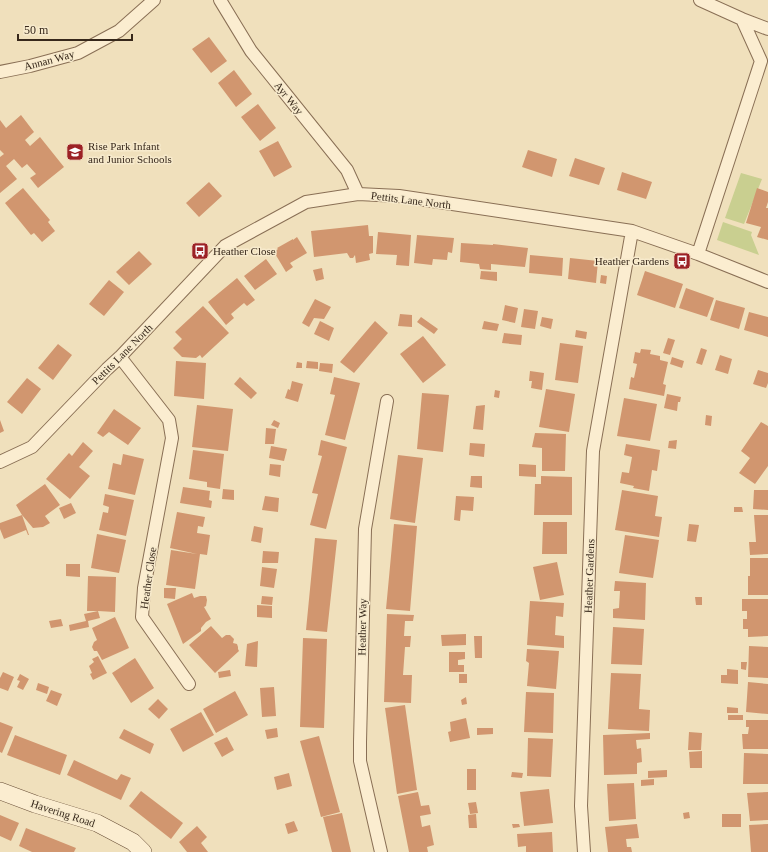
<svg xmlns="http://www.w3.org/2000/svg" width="768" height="852" font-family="Georgia,serif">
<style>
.green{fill:#c9cf90}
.building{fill:#d1966f}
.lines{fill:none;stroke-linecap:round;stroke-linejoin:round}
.street-casing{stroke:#896f55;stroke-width:14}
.secondary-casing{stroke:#6a5038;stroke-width:18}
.street{stroke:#fbedd0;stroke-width:12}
.secondary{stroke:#fbedd0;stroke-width:17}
.labels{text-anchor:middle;stroke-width:3;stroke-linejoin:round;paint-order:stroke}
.street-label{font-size:11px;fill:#37281b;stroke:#f7eacc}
.poi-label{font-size:11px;fill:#37281b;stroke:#f7eacc;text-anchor:start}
</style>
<rect width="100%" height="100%" fill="#f0e0bc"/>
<path class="green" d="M741,173L762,179L744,224L725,218Z
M723,222L752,232L751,235L759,255L717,240Z"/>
<path class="building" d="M209,37L227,61L211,73L192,49Z
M234,70L252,94L236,107L218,83Z
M258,104L276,128L260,141L241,117Z
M21,115L34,132L25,140L30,146L40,137L64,167L38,188L30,178L36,174L27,164L22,168L14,159L6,166L17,179L0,193V157L4,154L0,150V120L6,128Z
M278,141L292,167L274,177L259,151Z
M528,150L557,159L552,177L522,167Z
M575,158L605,168L599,185L569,176Z
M622,172L652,182L646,199L617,190Z
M209,182L222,196L199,217L186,203Z
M23,188L50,220L48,222L55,231L42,242L34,233L31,235L5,203Z
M757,188L768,192V202L766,208H768V240L757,237L761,227L746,223Z
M368,225L369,236H373V253L369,254L370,260L356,263L355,255L353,258H350L347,253L314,257L311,231Z
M378,232L411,235L409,266L396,265L397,255L376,254Z
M417,235L454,238L452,253L448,252L447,260L433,259L432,265L414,263Z
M297,237L307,253L290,263L293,267L286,272L274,252L278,249L277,248L293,239V240Z
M461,243L493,245V244L528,248L525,267L491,264V270L480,269L479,264L460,262Z
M139,251L152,264L129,285L116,272Z
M530,255L563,258L562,276L529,273Z
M570,258L598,261L596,283L568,279Z
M266,259L277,274L255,290L244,276Z
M322,268L324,279L316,281L313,270Z
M481,271L497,272V281L480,279Z
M645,271L683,284L675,308L637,295Z
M601,275L607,276L606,284L600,283Z
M237,278L255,300L247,306L244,303L231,314L234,318L226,325L208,302Z
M109,280L124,292L104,316L89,304Z
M686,288L714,298L707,317L679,308Z
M315,299L331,307L324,319L314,318L309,327L302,323Z
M716,300L745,308L739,329L710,320Z
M505,305L518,308L515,323L502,320Z
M203,306L229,333L202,358L200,355L196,358L182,357L173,348L182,339L175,332Z
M524,309L538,311L535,329L521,327Z
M749,312L768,317V337L744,330Z
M400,314L412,315V327L398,326Z
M421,317L438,329L434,334L417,322Z
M542,317L553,319L551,329L540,326Z
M320,321L334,328L329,341L314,334Z
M375,321L388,333L354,373L340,362Z
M484,321L499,324L497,331L482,329Z
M576,330L587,332L586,339L575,337Z
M504,333L522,335L521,345L502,343Z
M423,336L446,365L423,383L400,354Z
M668,338L675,340L670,355L663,353Z
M560,343L583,346L578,383L555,380Z
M58,344L72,355L53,380L38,368Z
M701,348L707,350L702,365L696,363Z
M641,349L651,350L650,354L660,356V360L668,362L663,384L666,385L664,396L629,389L631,377L634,378L637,364L633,363L635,352L640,353Z
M720,355L732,359L728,374L715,370Z
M672,357L684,361L682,368L670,364Z
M176,361L206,363L204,399L174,396Z
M307,361L318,362V369L306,368Z
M297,362L302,363V368H296Z
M320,363L333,364L332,373L319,371Z
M758,370L768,373V383L766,388L753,384Z
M530,371L544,373L542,390L531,388L532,381H529Z
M240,377L257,393L251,399L234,384Z
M334,377L360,383L345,440L325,435L335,395L330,394Z
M27,378L41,389L22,414L7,402Z
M292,381L303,384L298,402L285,398L288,389L290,390Z
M546,389L575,394L569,432L539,427Z
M495,390L500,391L499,398L494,397Z
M422,393L449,395L443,452L417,449Z
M667,394L681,397L680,402H678L677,411L664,408Z
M624,398L657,404L650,441L617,436Z
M197,405L233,409L228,451L192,447Z
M485,405L483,430L473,429L476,406Z
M114,409L141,428L128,445L109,432L103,437L97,433Z
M706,415L712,416L711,426L705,425Z
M0,420L4,431L0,433Z
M274,420L280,423L278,428L271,425Z
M761,422L768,426V466L755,484L739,473L750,458L741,451Z
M266,428L276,429L274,444H265Z
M535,433L566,434L565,471H542V448L532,447Z
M321,440L347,447L326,529L310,525L318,494L312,493L322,456L318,455Z
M677,440L676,449L668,448L669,441Z
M83,442L93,451L79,467L90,476L70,499L46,479L69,453L72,456Z
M470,443L485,444L484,457L469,455Z
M626,444L660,450L657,471L652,470L649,491L633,488L634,486L620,483L622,472L629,473L632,457L624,455Z
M271,446L287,449L284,461L269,458Z
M193,450L224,454L220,489L207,487V482L189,479Z
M123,454L144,459L135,495L108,489L113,463L121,465Z
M398,455L423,458L415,523L390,519Z
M270,464L281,465L280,477L269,475Z
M519,464L536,465V477L519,476Z
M471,476H482V488L470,487Z
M541,476L572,477V515H534L535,484H541Z
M45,484L60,505L45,516L50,523L43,527L33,528L22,515L29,535H28L26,530L4,539L0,529V523L22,515L16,505Z
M183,487L210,491L209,500L212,501L211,508L180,503Z
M223,489L234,490V500L222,499Z
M622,490L658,496L655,516L662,517L659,537L615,530Z
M754,490H768V510L753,509Z
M105,494L134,500L126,536L99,530L103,512L108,513L109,507L103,505Z
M265,496L279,498L278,512L262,510Z
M456,496L474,497L473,511L461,510L460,521L454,520Z
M71,503L76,513L64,519L59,508Z
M734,507H742L743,512H734Z
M177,512L205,517L203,527L198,526L197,533L210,535L207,555L200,554L195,589L166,585L171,550L197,554L170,548Z
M754,515H768V554L750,555L749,542H756Z
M543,522H567V554H542Z
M394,524L417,526L410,611L386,609Z
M689,524L699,525L696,542L687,541Z
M254,526L263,528L261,543L251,541Z
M97,534L126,540L119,573L91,568Z
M625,535L659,540L653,578L619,573Z
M315,538L337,540L327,632L306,630Z
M263,551L279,552L278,563H262Z
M750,558H768V595H748V576H750Z
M557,562L564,595L540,600L533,567Z
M66,564H80V577L66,576Z
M262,567L277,569L274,588L260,586Z
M88,576L116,577L115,612L98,611L100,618L88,621L89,627L70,631L69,625L86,621L84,614L98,611H87Z
M615,581L646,583L645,620L613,618V609L619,608L620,591H614Z
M164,588H176L175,599L164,598Z
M192,593L194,598L200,596H206L207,600L206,606L204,607L211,619L206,622L201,628V631L183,644L167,604Z
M262,596L273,597L272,605L261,604Z
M695,597H702V605H696Z
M742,599H768V636L748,637V629H743V619H747V611H742Z
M530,601L564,603L563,617L556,616L555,635L564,636V648L527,645Z
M257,605L272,606V618L257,617Z
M387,614L414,615L413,621H405L404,636H411L410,647H405L403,675H412L411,703L384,702Z
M115,617L129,648L102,660L97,651H94L92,647L94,642L97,640L92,628Z
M61,619L63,626L51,628L49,621Z
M211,626L222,638L226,635H230L234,639L233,643L237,644L238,647V649L239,651L215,673L189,645Z
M613,627L644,629L642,665L611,664Z
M466,634V645L442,646L441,635Z
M474,636H482V658H475Z
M303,638L327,639L324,728L300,727Z
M258,641L257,667L245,666L247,644Z
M749,646L768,647V678L748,677Z
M527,649L559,651L556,689L527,686L529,663L526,661Z
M449,652H465V659L458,660V665H464V672H449Z
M98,656L107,673L93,680L90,674L92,673L89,666L94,662L92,659Z
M135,658L154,688L131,703L112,673Z
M741,662H747L746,670L741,669Z
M727,669L738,670V684L721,683V675H727Z
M230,670L231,676L219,678L218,672Z
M3,672L14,677L8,691L0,688V678Z
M611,673L641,674L639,709L650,710L649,731L608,729Z
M20,674L29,679L23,690L17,687L20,681L17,680Z
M459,674H467V683H459Z
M748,682L768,684V714L746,712Z
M38,683L49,687L47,694L36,690Z
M274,687L276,716L262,717L260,688Z
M51,690L62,694L57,706L46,701Z
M235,691L248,715L216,733L203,709Z
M526,692L554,693L553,733L524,732Z
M466,697L467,704L462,705L461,700Z
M158,699L168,709L159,719L148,709Z
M405,705L417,790L397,794L385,708Z
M727,707L738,708V713H727Z
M201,712L214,735L183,752L170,729Z
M728,715H743V720H728Z
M466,718L470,738L450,742L448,732L451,731L450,722Z
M746,720H768V749H743L742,734H748L749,727H746Z
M0,722L13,727L2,753L0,752Z
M277,728L278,737L267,739L265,730Z
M477,728H493V734L477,735Z
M124,729L154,744L150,754L119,738Z
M689,732L702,733L701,750H688Z
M650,733V739L636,740L637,749L641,748L642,762L637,763V774L604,775L603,735Z
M15,735L67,755L60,775L7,755Z
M319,736L340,812L321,817L300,741Z
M227,737L234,750L222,757L214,743Z
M528,738L553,739L551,777L527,776Z
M702,751V768H690L689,752Z
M744,753L768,754V784H743Z
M74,760L117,780L121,774L131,778L121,800L67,775Z
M467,769H476V790H467Z
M667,770V777L648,778V771Z
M512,772L523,773L522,778L511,777Z
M289,773L292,786L277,790L274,777Z
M654,779V785L641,786V780Z
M634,783L636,819L609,821L607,784Z
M549,789L553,823L524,826L520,792Z
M141,791L183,823L171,839L129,806Z
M418,792L421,806L429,805L431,814L420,816L422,827L430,825L434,845L427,847L428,852H409L398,796Z
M768,792V820L750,821L747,793Z
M476,802L478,813L470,814L468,803Z
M689,812L690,818L684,819L683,813Z
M342,813L351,852H332L323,817Z
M476,814L477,828H469L468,815Z
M722,814H741V827H722Z
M0,815L19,823L11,841L0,836Z
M294,821L298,831L288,834L285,824Z
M512,824H519L520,827L513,828Z
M637,824L639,838L626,839L627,847H631L632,852H608L605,827Z
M768,824V852H751L749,825Z
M197,826L207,837L201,843L208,852H187L179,842Z
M26,828L76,848L74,852H32L19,846Z
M552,832L553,852H526V846L518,847L517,834Z"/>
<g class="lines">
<defs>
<path id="street" d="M220,0L251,51L347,170L358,194
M700,0L742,19L768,29
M0,72L30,66L78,53L119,31L154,0
M698,254L761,61L742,19
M120,357L169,420L172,438L144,588L142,617L189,684
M0,462L32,447L107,369L120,357L225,246L306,202L358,194L399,196L632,231L698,254L768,282
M381,852L360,761V742L365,529L387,401
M584,852L581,806L593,451L632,231"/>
<path id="secondary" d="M0,791L35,804L97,823L133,842L143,852"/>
</defs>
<use href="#street" class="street-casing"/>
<use href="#secondary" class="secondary-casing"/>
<use href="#street" class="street"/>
<use href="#secondary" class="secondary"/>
</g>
<defs>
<symbol id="school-square" viewBox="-11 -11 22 22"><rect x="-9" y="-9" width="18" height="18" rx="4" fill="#9c2125" stroke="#f7eacc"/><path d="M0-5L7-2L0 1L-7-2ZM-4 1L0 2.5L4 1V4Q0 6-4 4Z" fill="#fff"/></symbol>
<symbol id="bus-square" viewBox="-11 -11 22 22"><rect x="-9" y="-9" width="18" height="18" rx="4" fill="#9c2125" stroke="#f7eacc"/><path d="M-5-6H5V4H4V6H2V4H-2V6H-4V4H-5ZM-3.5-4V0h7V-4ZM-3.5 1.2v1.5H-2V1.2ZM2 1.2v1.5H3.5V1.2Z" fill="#fff"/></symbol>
</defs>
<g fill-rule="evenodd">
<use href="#school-square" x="65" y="142" width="20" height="20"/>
<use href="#bus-square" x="190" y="241" width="20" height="20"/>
<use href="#bus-square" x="672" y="251" width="20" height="20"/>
</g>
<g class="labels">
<g class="street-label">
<text transform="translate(49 60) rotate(-15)" y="4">Annan Way</text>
<text transform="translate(289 98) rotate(51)" y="4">Ayr Way</text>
<text transform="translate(411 200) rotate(7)" y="4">Pettits Lane North</text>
<text transform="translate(122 354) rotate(-45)" y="4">Pettits Lane North</text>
<text transform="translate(589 576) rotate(-88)" y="4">Heather Gardens</text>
<text transform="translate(148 578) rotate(-82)" y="4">Heather Close</text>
<text transform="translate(362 627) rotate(-89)" y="4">Heather Way</text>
<text transform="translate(63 813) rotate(18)" y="4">Havering Road</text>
</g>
<g class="poi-label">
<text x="88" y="150">Rise Park Infant<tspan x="88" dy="13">and Junior Schools</tspan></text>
<text x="213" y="255">Heather Close</text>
<text x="669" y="265" text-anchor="end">Heather Gardens</text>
</g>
</g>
<path d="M18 34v6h114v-6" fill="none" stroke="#37281b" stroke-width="2"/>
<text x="24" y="34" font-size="12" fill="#37281b" stroke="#f7eacc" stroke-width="3" paint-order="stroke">50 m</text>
</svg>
